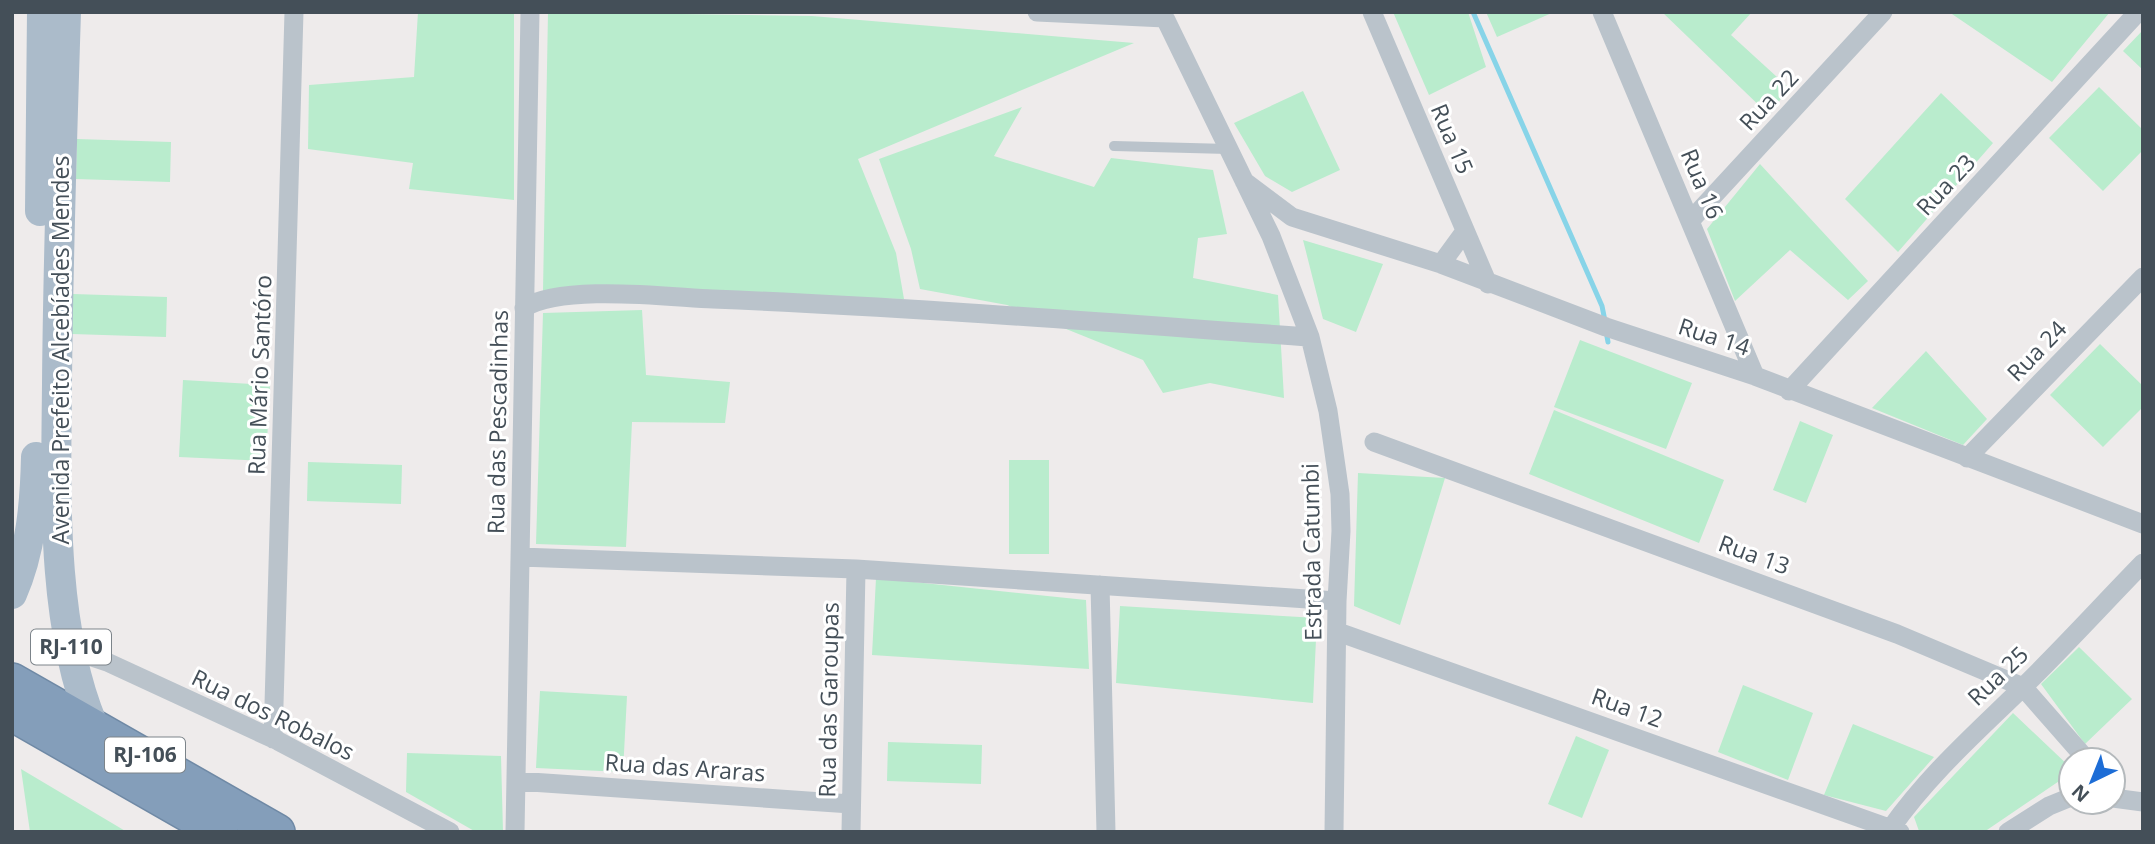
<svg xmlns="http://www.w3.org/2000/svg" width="2155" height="844" font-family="'Open Sans',sans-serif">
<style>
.green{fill:#b9eccd}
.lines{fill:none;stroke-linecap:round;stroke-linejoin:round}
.stream{stroke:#87d4e8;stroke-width:5}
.highway-casing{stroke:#6f89a5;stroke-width:38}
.lane{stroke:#bac3cb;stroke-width:10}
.street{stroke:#bac3cb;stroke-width:19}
.primary{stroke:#abbbca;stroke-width:30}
.highway{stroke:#849eba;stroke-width:35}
.labels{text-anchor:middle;stroke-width:6;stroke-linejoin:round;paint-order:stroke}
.shield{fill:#fff;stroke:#7c848a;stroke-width:2}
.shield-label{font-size:21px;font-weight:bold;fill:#444f58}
.street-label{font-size:23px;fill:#444f58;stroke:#fff}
</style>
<rect width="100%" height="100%" fill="#eeebeb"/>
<path class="green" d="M418,12H514V200L409,189L413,163L308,149L309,85L414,77Z
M548,12L812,16L1134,43L858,159L896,253L904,299L543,291Z
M1393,12H1468L1486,67L1429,95Z
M1486,12H1554L1497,37Z
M1662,12H1752L1731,35L1789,88L1769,115Z
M1949,12H2110L2052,82Z
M2143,30V70L2123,51Z
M2099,87L2143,130V150L2103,191L2049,138Z
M1303,91L1340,170L1292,192L1265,176L1234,123Z
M1941,93L1993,143L1898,252L1845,199Z
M1022,107L994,156L1094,187L1111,158L1213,170L1227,234L1198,238L1193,278L1278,295L1284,398L1210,383L1163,393L1143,360L1007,305L920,289L911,249L879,159Z
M77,139L171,142L170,182L76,179Z
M1760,164L1868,281L1848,300L1790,250L1735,301L1707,229Z
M1303,240L1383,264L1356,332L1323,319Z
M73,294L167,297L166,337L72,334Z
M642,310L646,375L730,382L725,423L632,422L626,547L536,544L543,313Z
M1580,340L1692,383L1666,449L1554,407Z
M2100,344L2143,386V407L2103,447L2050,395Z
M1926,351L1987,419L1963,445L1872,408Z
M183,380L270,385L266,461L179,457Z
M1554,410L1724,480L1699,543L1529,474Z
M1800,421L1833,435L1806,503L1773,490Z
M1009,460H1049V554H1009Z
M308,462L402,465L401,504L307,501Z
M1358,473L1445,478L1400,625L1354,606Z
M876,578L1086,600L1089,669L872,655Z
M1120,606L1317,618L1313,703L1116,683Z
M2079,647L2132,699L2085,744L2041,684Z
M1743,685L1813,713L1788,780L1718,752Z
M540,691L627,696L623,772L536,768Z
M2013,713L2071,768V773L1984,832L1919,831L1914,817Z
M1853,724L1934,757L1886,811L1824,795Z
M1576,736L1609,750L1582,818L1548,804Z
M888,742L982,745L981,784L887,781Z
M407,753L501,756L503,832H476L406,792Z
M21,769L127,832H30Z"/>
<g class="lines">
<path class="stream" d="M1473,12L1602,306L1605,321
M1606,331L1608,342"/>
<defs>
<path id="highway" d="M12,681L277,832
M12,713L220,832"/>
</defs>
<use href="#highway" class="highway-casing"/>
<path class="lane" d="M1114,146L1228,149"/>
<path class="street" d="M1037,12L1165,18
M1162,12L1271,236L1310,337L1328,411L1340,494L1341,531L1337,601L1334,832
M1372,12L1488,284
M1602,12L1755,376
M1244,181L1292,217L1441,264L1606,327L1755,376L2143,524
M1691,220L1883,12
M1441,264L1465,231
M524,308C562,284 667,297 713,299C912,307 1111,323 1310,337
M1789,391L2138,12
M1374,442L1897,634L2023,687L2087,760
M1967,458L2143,277
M520,557L856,569L1337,601
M1100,585L1106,832
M1338,632L1900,832
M71,650L107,662L278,741L450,832
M273,739L294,12
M516,781L851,804
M2113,798L2143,802
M1891,828C1929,774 1976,733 2023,687C2064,647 2103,604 2143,563
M515,832L530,12
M851,832L856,569
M2008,832L2049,806L2071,797"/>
<path class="primary" d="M66,12C62,136 58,260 57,384C56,492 51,625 93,725
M40,211L42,12
M12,594C31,551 35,503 36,457"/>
<use href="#highway" class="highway"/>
</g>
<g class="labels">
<g class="shield">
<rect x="31" y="629.5" width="80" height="35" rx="5"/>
<rect x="105" y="737.5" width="80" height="35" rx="5"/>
</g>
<g class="shield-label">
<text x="71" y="654">RJ-110</text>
<text x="145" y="762">RJ-106</text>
</g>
<g class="street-label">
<text transform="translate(1769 100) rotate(-47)" y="8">Rua 22</text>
<text transform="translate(1452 139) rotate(67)" y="8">Rua 15</text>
<text transform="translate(1702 184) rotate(67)" y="8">Rua 16</text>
<text transform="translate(1946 185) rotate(-47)" y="8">Rua 23</text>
<text transform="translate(1714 337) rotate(18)" y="8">Rua 14</text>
<text transform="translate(61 350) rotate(-90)" y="8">Avenida Prefeito Alcebíades Mendes</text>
<text transform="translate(2037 351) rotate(-46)" y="8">Rua 24</text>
<text transform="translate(260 375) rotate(-88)" y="8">Rua Mário Santóro</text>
<text transform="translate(498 422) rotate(-89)" y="8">Rua das Pescadinhas</text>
<text transform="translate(1312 552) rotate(-91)" y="8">Estrada Catumbi</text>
<text transform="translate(1754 555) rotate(20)" y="8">Rua 13</text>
<text transform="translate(1998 676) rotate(-44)" y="8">Rua 25</text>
<text transform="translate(829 700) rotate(-89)" y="8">Rua das Garoupas</text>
<text transform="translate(1627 708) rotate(20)" y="8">Rua 12</text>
<text transform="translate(273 715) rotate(26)" y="8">Rua dos Robalos</text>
<text transform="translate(685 768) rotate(4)" y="8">Rua das Araras</text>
</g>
</g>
<rect width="2155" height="844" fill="none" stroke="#444f58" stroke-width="28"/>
<g transform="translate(2092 781) rotate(223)"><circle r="33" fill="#ffffff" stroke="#b4b9bc" stroke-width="2"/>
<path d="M0-5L12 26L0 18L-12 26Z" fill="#1d6dd6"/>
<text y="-10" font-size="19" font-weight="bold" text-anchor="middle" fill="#444f58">N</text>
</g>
</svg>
